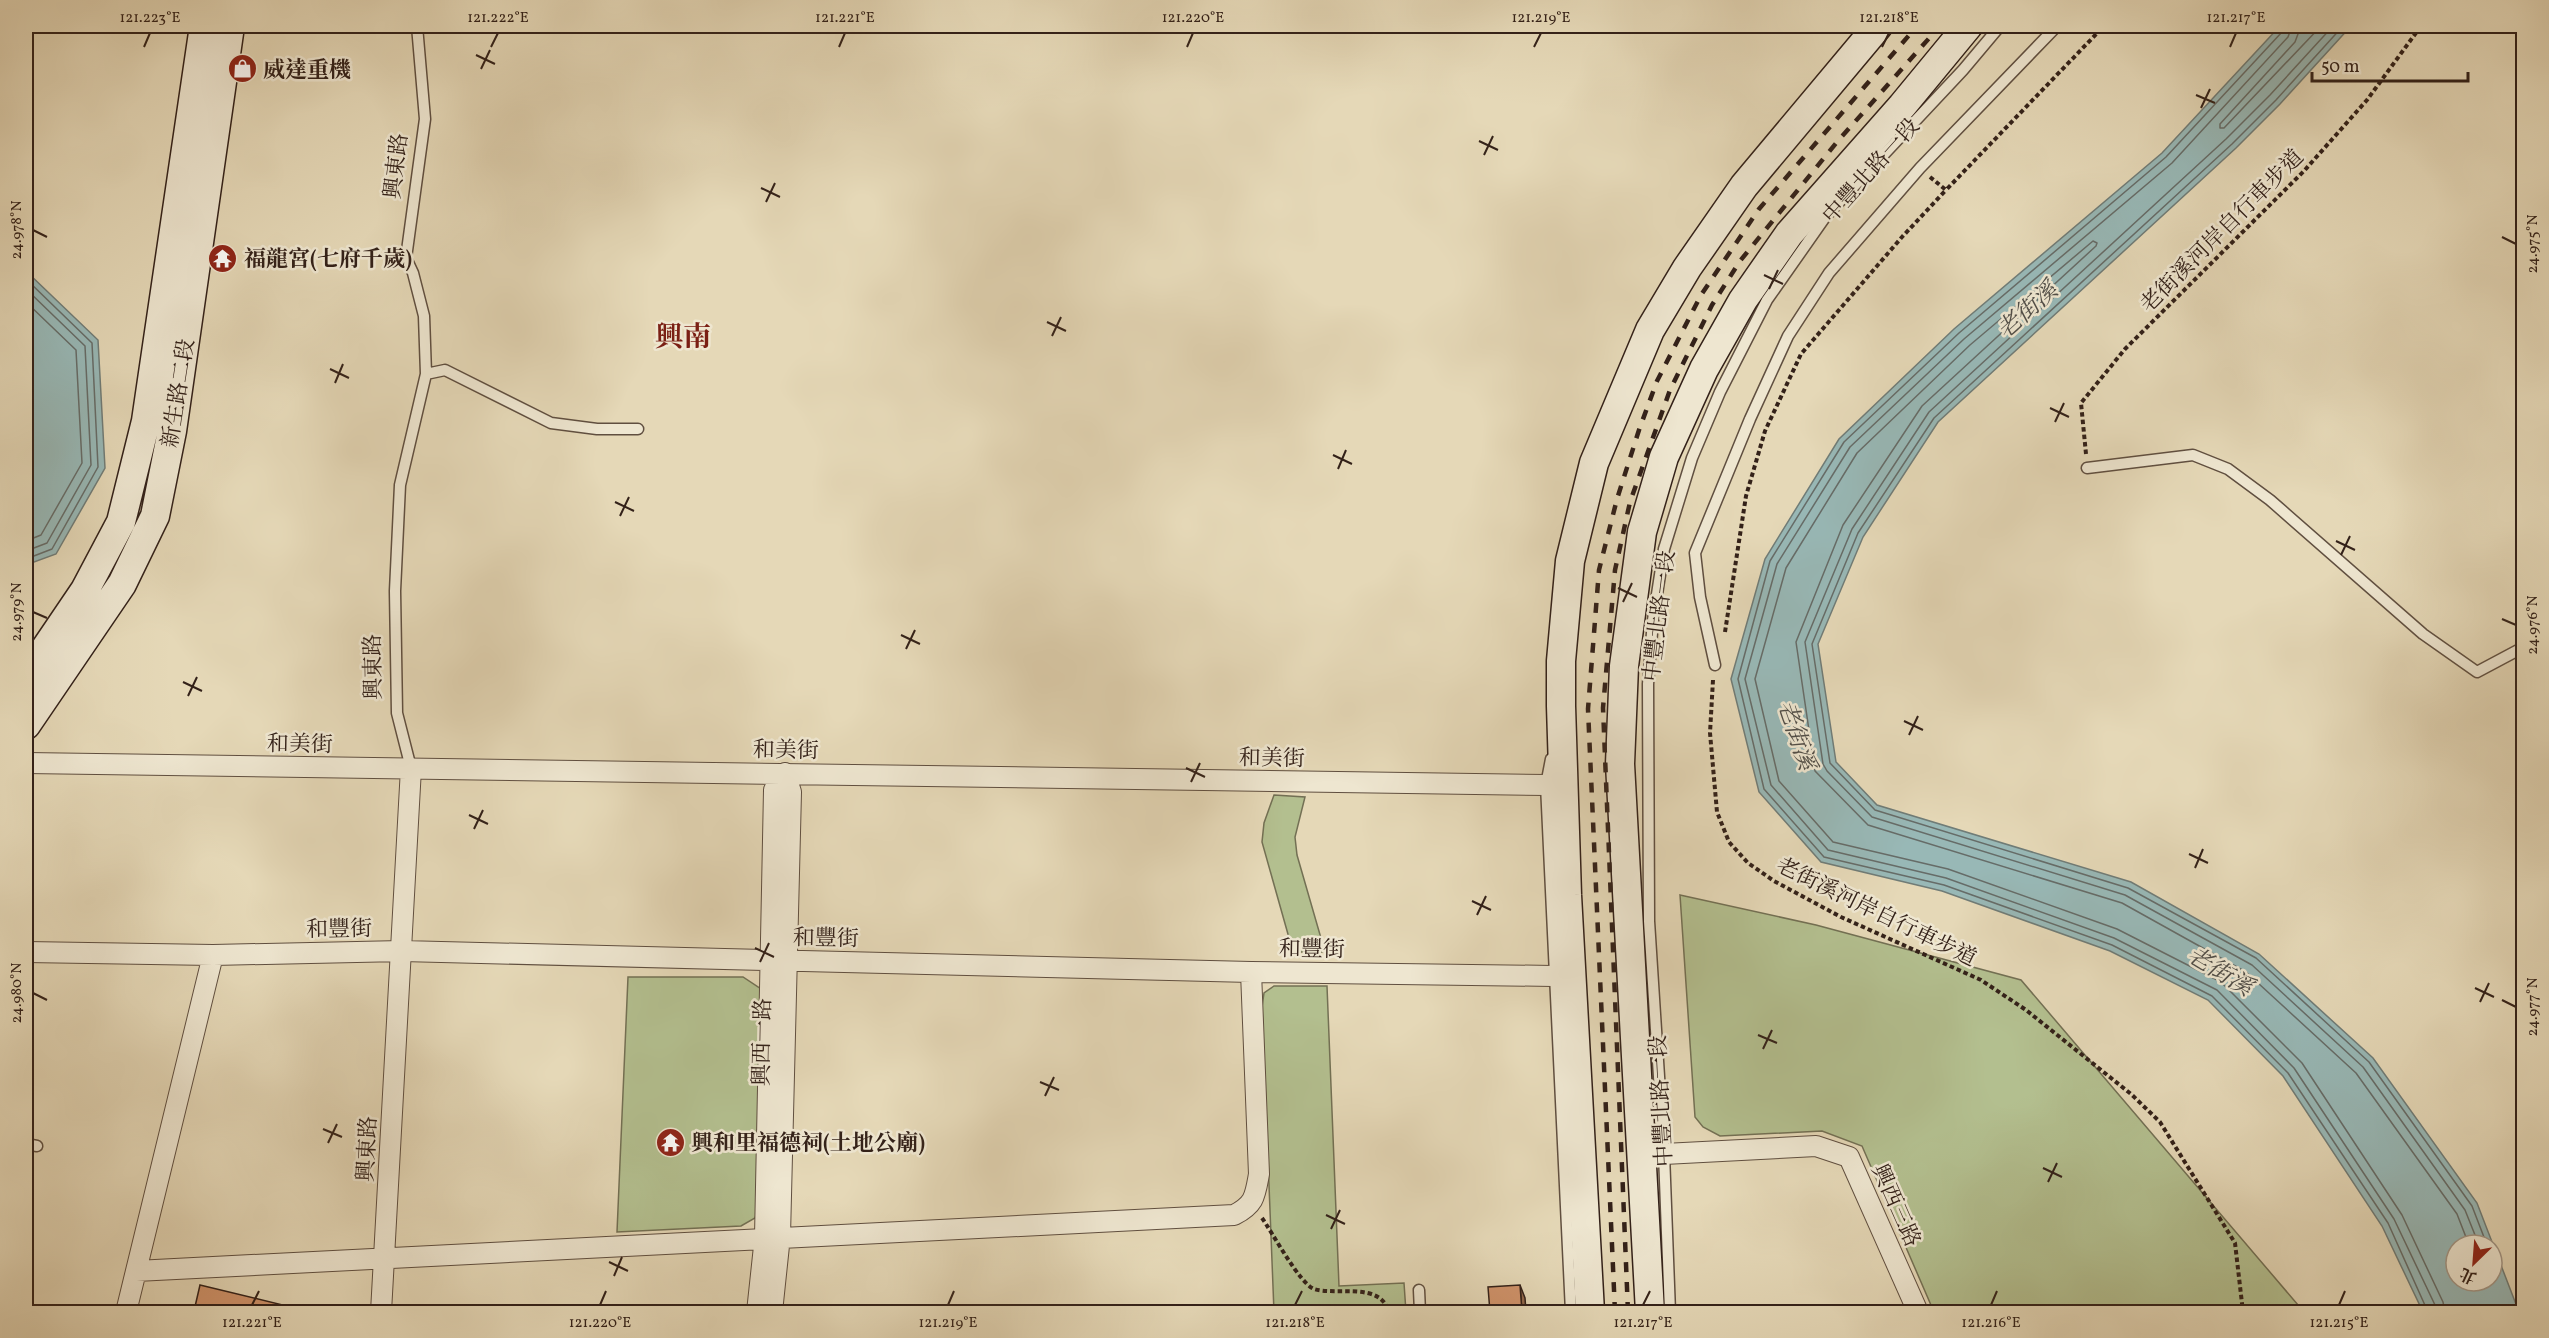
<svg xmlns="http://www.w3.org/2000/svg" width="2549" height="1338" font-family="Vollkorn,'Noto Serif TC',serif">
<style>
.green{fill:#b3bf8f;stroke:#737054;stroke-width:1.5}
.water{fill:#98b8b6;stroke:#707c77;stroke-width:1.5;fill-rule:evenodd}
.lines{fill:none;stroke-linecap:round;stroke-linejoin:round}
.shore{stroke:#666c68;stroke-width:1.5}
.service-casing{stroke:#604f40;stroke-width:13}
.minor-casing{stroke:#604f40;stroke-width:22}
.secondary-casing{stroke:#332119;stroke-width:31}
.path{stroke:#332119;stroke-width:4;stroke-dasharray:4.5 3;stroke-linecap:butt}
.service{stroke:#eee6d0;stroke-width:10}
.minor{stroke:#eee6d0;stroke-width:20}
.secondary{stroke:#eee6d0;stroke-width:28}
.rail{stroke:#332119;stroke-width:4.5;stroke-dasharray:10 10;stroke-linecap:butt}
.shaded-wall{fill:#92674b;stroke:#332119;stroke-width:1.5}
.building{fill:#d0936b;stroke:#332119;stroke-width:1.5}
.ticks{fill:none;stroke:#332119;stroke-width:2}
.labels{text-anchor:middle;stroke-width:5;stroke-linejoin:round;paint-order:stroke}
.poi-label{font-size:22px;font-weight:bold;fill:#332119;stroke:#eee6d0;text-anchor:start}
.street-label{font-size:22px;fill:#332119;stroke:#eee6d0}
.water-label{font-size:24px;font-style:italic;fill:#514e48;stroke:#eee6d0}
.district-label{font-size:28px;font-weight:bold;fill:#7a1f14;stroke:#eee6d0}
.neatline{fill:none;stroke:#332119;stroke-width:2}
.ticks-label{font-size:15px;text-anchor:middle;fill:#332119}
</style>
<rect width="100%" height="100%" fill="#e5d8b7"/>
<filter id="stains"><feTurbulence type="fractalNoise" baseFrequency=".00333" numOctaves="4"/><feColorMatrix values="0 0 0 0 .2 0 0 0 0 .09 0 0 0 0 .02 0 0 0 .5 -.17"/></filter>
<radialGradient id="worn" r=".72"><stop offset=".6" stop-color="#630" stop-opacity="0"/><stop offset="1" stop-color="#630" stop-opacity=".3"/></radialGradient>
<path class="green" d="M1274,795L1305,797L1295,837L1297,855L1325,952H1293L1262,842L1264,823Z
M1680,895L1816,925L2021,980L2304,1312H1934L1862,1146L1822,1131L1720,1136L1703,1127L1695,1117Z
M628,977H743L761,989L758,1210L755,1218L741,1226L617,1232Z
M1274,986H1327L1339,1286L1404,1283L1406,1312H1274L1262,1007L1264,993Z"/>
<path class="water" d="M2280,26H2351L2280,104L2236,148L1938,422L1863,537L1818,644L1836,762L1877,805L2131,882L2259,954L2373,1058L2477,1203L2519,1312H2423L2382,1226L2283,1076L2208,1000L2110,951L1942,891L1821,862L1759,792L1731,679L1765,559L1839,439L1954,329L2162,153ZM2456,1245H2492V1281H2456Z
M26,271L98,340L105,468L56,554L26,565Z"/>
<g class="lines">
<path class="shore" d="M2284,26L2282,32L2166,157L1959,333L1844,442L1770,561L1738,679L1764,789L1824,857L1944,885L2112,945L2212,996L2288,1073L2388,1223L2428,1312
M2292,26L2288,37L2172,163L1964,339L1850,447L1777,564L1745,679L1771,785L1828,850L1946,878L2114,938L2217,990L2294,1068L2394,1219L2435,1305L2436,1312
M2301,26L2295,42L2220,124V128H2224L2321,26
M2333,26L2270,95L2226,139L1929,412L1852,529L1805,642L1823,764L1827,771L1872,817L2125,895L2252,965L2363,1067L2465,1210L2479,1245
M2343,26L2276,100L2232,144L1934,418L1858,533L1812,644L1830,763L1875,810L2128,888L2256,958L2369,1062L2472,1206L2487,1245
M26,279L92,343L98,467L52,549L26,559
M26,289L85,346L91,465L47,543L26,551
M26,302L76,350L82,463L41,535L26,541
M2445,1312L2443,1302L2402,1215L2302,1063L2221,982L2117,929L1948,869L1833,842L1779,781L1755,679L1786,568L1857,453L1970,345L2093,241L2097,243L2096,246L1922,406L1843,525L1796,642L1815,771L1868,825L2122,903L2246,972L2356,1073L2457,1214L2469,1245"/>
<defs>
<path id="service" d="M426,374L445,370L551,423L597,429H638
M2087,468L2193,455L2228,469L2270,500L2423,634L2477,672L2524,647
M1715,665L1700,597L1695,553L1750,419L1788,336L1829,273L1920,168L2057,26
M1551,759L1546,785L1571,1312
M411,768L397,713L395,591L400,485L426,374L424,316L413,273L406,258L425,119L417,26
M26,1144L37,1146
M1419,1290L1420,1312
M1670,1312L1664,1154L1649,921L1648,684L1653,620L1664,549L1692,458L1720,392L1767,300L1826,216L1963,70L2000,26"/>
<path id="minor" d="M26,763L1546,785
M26,952L213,955L402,951L1251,972L1553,976
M1664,1154L1816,1146L1849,1157L1918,1312
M136,1271C502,1254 868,1232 1234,1215C1255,1204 1255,1196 1259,1174L1251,972
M126,1312L213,955
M381,1312L411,768
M757,1312L765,1237L774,790L785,773
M772,1312L780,1236L791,792L785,773"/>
<path id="secondary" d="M26,677L85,590L121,522L146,421L204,26
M26,725L122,584L155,516L172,431L230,26
M1590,1312L1567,895L1561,706V661L1570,561L1594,463L1650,330L1687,268L1744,186L1878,26
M1650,1312L1620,764L1624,666L1642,532L1664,457L1704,369L1743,300L1789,234L1902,106L1968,26"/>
</defs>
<use href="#service" class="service-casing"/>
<use href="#minor" class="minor-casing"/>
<use href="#secondary" class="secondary-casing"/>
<path class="path" d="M1930,177L1946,190L2104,26
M2086,454L2081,403L2125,349L2304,171L2367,100L2421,26
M1725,632L1746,496L1765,431L1801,354L1902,237L1946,190
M1713,680L1710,733L1717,812L1729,842L1748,863L1774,881L1841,917L1981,980L2026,1010L2131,1094L2160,1122L2235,1243L2243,1312
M1262,1218C1272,1232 1300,1284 1314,1289C1337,1296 1380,1281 1389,1312"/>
<use href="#service" class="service"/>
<use href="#minor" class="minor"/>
<use href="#secondary" class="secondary"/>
<path class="rail" d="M1615,1312L1588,709L1599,570L1617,499L1639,430L1657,381L1701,295L1759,209L1917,26
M1628,1312L1603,708L1615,570L1630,502L1670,390L1712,305L1740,261L1837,142L1940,26"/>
</g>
<path class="shaded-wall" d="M1520,1285L1525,1298L1526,1312H1522Z"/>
<path class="building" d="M200,1285L295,1308L294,1312H200L194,1311Z
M1520,1285L1522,1312H1490L1488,1287Z"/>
<path class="ticks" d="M144,47L150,33M491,47L498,33M839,47L845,33M1187,47L1193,33M1534,47L1541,33M1882,47L1889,33M2230,47L2236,33M476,55L495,64M481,69L490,50M2196,95L2215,103M2201,108L2210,89M1479,141L1498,150M1484,155L1493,136M761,188L780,197M766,202L775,183M33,230L47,237M2502,237L2516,244M1764,275L1783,284M1769,289L1778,270M1047,322L1066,331M1052,336L1061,317M330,369L349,378M335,383L343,364M2050,408L2069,417M2055,422L2064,403M1333,455L1352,464M1338,469L1346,450M615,502L634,511M620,516L629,497M2336,541L2355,550M2341,555L2350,536M1618,588L1637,597M1623,602L1632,583M33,612L47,618M2502,619L2516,625M901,635L920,644M906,649L915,630M183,682L202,691M188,696L197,677M1904,721L1923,730M1909,735L1918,716M1186,768L1205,777M1191,782L1200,763M469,815L488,824M474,829L483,810M2189,854L2208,863M2195,868L2203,849M1472,901L1491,910M1477,915L1486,896M755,948L774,957M760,962L769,943M2475,988L2494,997M33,993L47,1000M2502,1000L2516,1007M2480,1002L2489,983M1758,1035L1777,1043M1763,1049L1772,1030M1040,1082L1059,1090M1045,1096L1054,1077M323,1129L342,1137M328,1143L337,1124M2043,1168L2062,1177M2048,1182L2057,1163M1326,1215L1345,1224M1331,1229L1340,1210M609,1262L628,1271M614,1276L622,1257M252,1305L259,1291M600,1305L606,1291M948,1305L954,1291M1295,1305L1302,1291M1643,1305L1650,1291M1991,1305L1997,1291M2339,1305L2345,1291"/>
<defs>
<symbol id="shop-disc" viewBox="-11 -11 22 22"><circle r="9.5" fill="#8f2418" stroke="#eee6d0"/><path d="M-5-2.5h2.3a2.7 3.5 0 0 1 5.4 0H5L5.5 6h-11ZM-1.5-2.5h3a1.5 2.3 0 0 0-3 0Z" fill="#fff"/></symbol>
<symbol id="temple-disc" viewBox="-11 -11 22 22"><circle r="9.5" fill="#8f2418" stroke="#eee6d0"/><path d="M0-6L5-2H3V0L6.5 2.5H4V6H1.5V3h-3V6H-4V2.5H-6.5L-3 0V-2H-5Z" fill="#fff"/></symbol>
</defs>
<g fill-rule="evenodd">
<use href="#shop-disc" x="226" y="52" width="33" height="33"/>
<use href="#temple-disc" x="206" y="242" width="33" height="33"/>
<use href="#temple-disc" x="654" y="1126" width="33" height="33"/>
</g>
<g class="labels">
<g class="poi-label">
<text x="263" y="77">威達重機</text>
<text x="244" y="266">福龍宮(七府千歲)</text>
<text x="691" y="1150">興和里福德祠(土地公廟)</text>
</g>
<g class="street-label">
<text transform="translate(395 166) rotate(-83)" y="8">興東路</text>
<text transform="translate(1870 170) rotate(-48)" y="8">中豐北路一段</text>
<text transform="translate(2221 230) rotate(-45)" y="8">老街溪河岸自行車步道</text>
<text transform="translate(177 393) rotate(-81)" y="8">新生路二段</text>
<text transform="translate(1658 616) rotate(-83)" y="8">中豐北路一段</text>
<text transform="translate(372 667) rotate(-91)" y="8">興東路</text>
<text transform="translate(300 743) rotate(1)" y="8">和美街</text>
<text transform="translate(786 749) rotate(1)" y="8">和美街</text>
<text transform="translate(1272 757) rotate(1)" y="8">和美街</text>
<text transform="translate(1877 911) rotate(26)" y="8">老街溪河岸自行車步道</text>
<text transform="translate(339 928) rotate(-1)" y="8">和豐街</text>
<text transform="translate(826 937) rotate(1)" y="8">和豐街</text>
<text transform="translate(1312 948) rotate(1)" y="8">和豐街</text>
<text transform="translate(761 1042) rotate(-89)" y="8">興西一路</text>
<text transform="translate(1660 1101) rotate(-93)" y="8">中豐北路一段</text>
<text transform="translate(366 1149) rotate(-87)" y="8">興東路</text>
<text transform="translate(1897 1205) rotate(66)" y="8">興西三路</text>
</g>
<g class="water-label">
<text transform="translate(2027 310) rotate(-42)" y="8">老街溪</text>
<text transform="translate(1797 735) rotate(71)" y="8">老街溪</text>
<text transform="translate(2220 971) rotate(31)" y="8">老街溪</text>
</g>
<g class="district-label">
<text x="683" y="346">興南</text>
</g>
</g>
<rect width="2549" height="1338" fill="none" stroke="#e5d8b7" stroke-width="66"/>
<g transform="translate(2474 1263) rotate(205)"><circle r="28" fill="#eee6d0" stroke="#a39787" stroke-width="1.5"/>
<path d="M0-4.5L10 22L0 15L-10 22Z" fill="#8f2418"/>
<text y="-9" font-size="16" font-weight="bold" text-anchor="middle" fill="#332119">北</text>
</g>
<path d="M2312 72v9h156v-9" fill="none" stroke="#332119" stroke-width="3"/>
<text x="2321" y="72" font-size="18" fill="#332119" stroke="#eee6d0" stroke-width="4.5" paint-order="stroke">50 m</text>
<rect x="33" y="33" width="2483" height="1272" class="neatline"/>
<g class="ticks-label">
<text x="150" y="22">121.223°E</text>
<text x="498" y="22">121.222°E</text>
<text x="845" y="22">121.221°E</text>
<text x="1193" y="22">121.220°E</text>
<text x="1541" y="22">121.219°E</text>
<text x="1889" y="22">121.218°E</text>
<text x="2236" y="22">121.217°E</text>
<text transform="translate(16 230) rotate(-90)" y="5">24.978°N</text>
<text transform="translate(2532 244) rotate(-90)" y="5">24.975°N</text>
<text transform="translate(16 612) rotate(-90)" y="5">24.979°N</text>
<text transform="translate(2532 625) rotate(-90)" y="5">24.976°N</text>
<text transform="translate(16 993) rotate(-90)" y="5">24.980°N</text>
<text transform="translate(2532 1007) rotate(-90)" y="5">24.977°N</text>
<text x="252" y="1327">121.221°E</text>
<text x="600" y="1327">121.220°E</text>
<text x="948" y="1327">121.219°E</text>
<text x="1295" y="1327">121.218°E</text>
<text x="1643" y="1327">121.217°E</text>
<text x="1991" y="1327">121.216°E</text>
<text x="2339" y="1327">121.215°E</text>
</g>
<rect width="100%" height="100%" filter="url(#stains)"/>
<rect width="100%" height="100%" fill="url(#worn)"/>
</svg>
